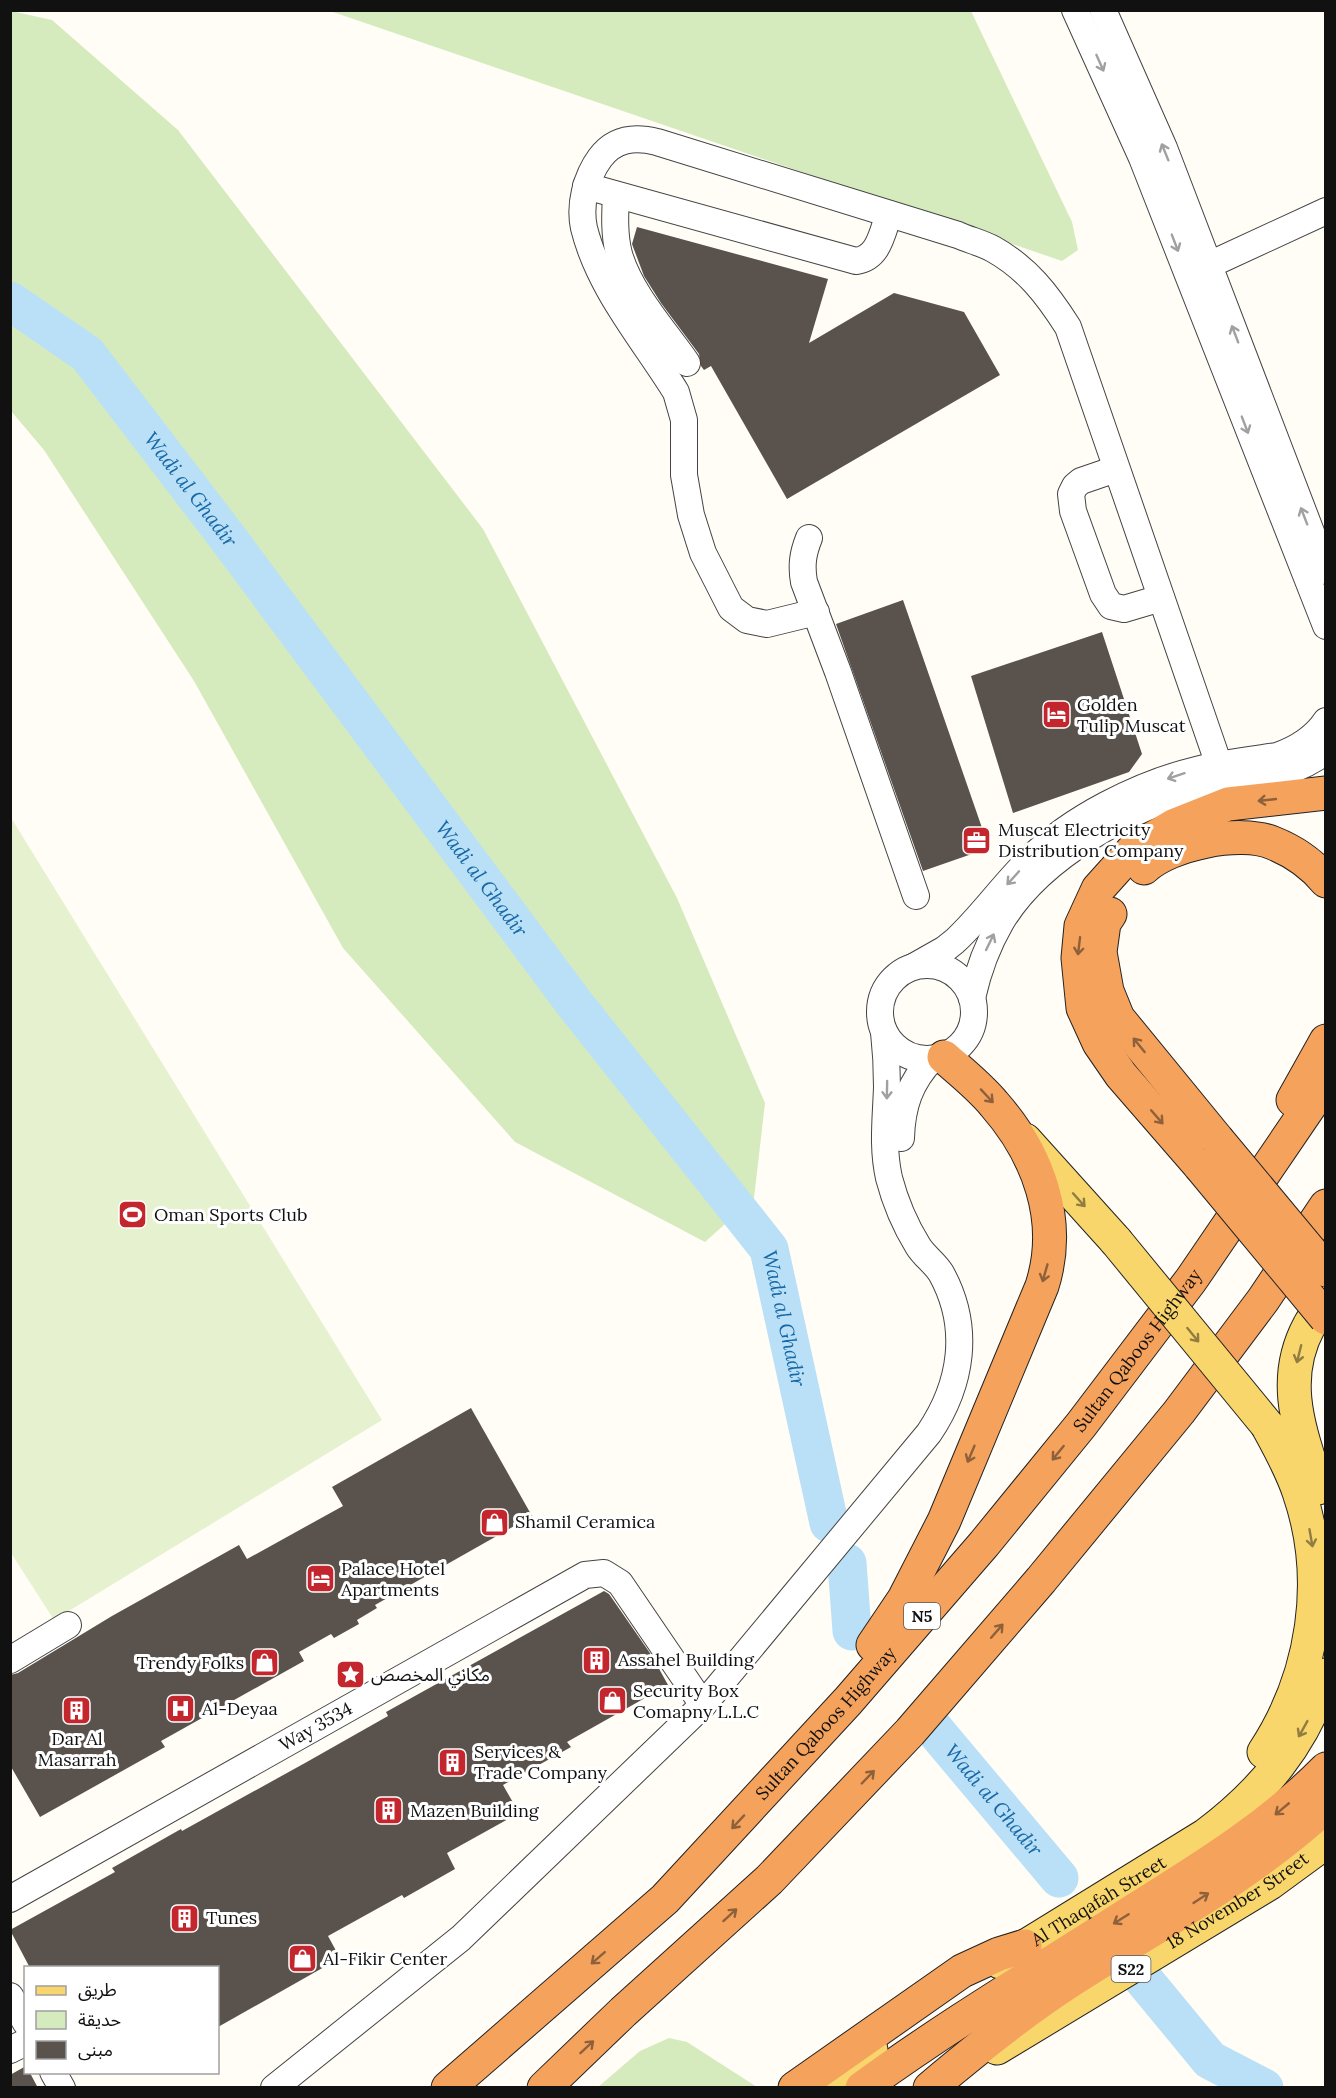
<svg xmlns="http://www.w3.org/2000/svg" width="1336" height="2098" font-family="Lora,'Noto Sans Arabic',serif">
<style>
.green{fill:#d5ebbd}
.pitch{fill:#e6f2cf}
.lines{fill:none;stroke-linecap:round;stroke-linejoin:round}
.river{stroke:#b9e0f7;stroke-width:39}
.building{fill:#5a524d}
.minor-casing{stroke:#444;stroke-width:28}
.major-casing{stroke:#222;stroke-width:35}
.highway-casing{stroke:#222;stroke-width:35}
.minor{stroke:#fff;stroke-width:26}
.major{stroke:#f9d66b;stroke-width:33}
.highway{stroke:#f5a25d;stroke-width:33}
.major-bridge-casing{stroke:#222;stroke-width:35;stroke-linecap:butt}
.highway-bridge-casing{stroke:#222;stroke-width:35;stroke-linecap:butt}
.major-bridge{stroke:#f9d66b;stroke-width:33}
.highway-bridge{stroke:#f5a25d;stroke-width:33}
.oneway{stroke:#a0a0a0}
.oneway2{stroke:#8e613b}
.oneway3{stroke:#917d42}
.labels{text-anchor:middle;stroke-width:6;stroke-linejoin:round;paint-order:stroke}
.shield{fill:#fff;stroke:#585858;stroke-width:1.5}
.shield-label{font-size:16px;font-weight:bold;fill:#111}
.poi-label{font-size:18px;fill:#111;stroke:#fff;text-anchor:start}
.street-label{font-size:18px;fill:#111;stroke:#fff}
.water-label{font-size:20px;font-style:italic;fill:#1768a6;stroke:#fff}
</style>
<rect width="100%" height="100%" fill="#fffdf5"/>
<path class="green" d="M11,11L52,20L178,130L483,529L677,898L765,1103L754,1198L705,1242L515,1142L343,948L194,681L44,450L11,411Z
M330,11H971L1072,222L1078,250L1062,261Z
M669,2038L687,2042L757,2087H598L640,2051Z"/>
<path class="pitch" d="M10,816L382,1420L54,1620L11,1553Z"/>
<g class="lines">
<g class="river">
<path id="s1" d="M10,301L87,354L224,533L574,1003L769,1249L829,1523"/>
<path d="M847,1563L852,1631"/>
<path id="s2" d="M928,1722L1059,1878"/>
<path d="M1139,1974L1210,2060L1264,2088"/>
</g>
</g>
<path class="building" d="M637,227L828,279L809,343L894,293L964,312L1000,375L787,499L711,366L704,370L701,366L699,354L661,303L644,276L632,244Z
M903,600L989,848L923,871L836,624Z
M1102,632L1142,754L1129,772L1013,813L971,676Z
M471,1408L532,1516L375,1605L377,1608L357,1620L359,1624L334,1638L331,1634L299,1652L304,1661L161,1741L165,1747L40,1817L10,1765V1675L18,1673L112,1616L239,1545L247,1559L343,1506L332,1487Z
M604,1591L609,1594L652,1656L668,1685L567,1742L571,1747L503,1785L519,1813L447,1853L455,1869L404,1898L402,1895L328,1936L340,1958L218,2027V1968H30L10,1930L115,1872L112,1868L181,1829L182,1831L305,1763L388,1716L386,1712Z
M26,2066V2073H30L38,2088H10V2075Z"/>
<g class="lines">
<defs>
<g id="minor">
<path d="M1075,10L1142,158L1326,626"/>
<path d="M1103,10L1164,148L1326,571"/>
<path d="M586,186L856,261C879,258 882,233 889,214"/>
<path d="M616,195C615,214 614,235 619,254C630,293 665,331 687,363"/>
<path d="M1209,265L1326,211"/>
<path d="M1116,469L1081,481L1075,486L1071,494L1073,511L1103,594L1111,606L1124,609L1161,598"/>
<path d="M809,538C803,553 801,565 804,582L838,672L916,896"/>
<path d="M816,612L767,624L747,620L731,608L703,553L691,515L684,475V420L676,392C644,340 599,289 584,228C579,205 586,177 600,158C614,139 634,136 657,142L958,235C969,240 982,243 993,249C1027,268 1047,294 1068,327L1219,765"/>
<circle cx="927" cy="1012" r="47"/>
<path d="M915,966L945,949L955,941C982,916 1003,885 1029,860C1071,818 1139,784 1196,770C1223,763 1250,760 1277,756C1297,749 1314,739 1326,721"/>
<path d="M972,998C978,971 987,946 1001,922C1040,857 1130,807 1201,789C1247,778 1287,781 1326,751"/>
<path d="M901,1138C902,1106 910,1082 932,1059"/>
<path d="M10,1660L68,1625"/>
<path id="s3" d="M10,1899L585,1575L604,1573L620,1583L703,1705"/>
<path d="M10,1996L26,2023"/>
<path d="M10,2050L26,2042"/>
<path d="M53,2072L62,2088"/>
<path d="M274,2088L461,1938L703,1705L929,1433C962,1384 971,1327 941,1273C934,1262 924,1256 918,1246C905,1225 895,1201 889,1178C882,1147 886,1118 887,1087C887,1069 886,1050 884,1032"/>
</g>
<g id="major">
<path d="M1025,1140L1116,1241"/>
<path d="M1318,1488C1301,1433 1279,1382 1309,1326C1313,1318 1320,1310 1326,1303"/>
<path d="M1264,1752C1314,1676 1329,1579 1299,1492C1291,1468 1279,1447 1267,1425"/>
<path id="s4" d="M1000,1962L1206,1835C1263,1792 1303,1744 1326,1675"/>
<path id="s5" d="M997,2048L1270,1883L1326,1842"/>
<path d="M827,2088L871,2050"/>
</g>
<g id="highway">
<path d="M1144,868C1169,844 1240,829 1273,843C1293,851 1312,864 1326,881"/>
<path d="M1110,914L1104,923L1100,952L1107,991L1118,1018L1217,1139"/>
<path d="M1293,1100L1326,1041"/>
<path d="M1200,1166L1121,1075L1099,1043L1083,1008L1078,958L1081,926L1098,889L1133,850L1175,825L1228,804L1326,793"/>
<path d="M873,1645L904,1599L944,1521L1042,1286C1063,1220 1038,1154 994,1104C979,1086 961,1072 944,1057"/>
<path id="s6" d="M448,2088L665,1899L848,1701L984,1544L1081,1425L1191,1280L1326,1082"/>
<path d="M544,2088L623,2012L769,1880L910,1732L1041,1580L1179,1412L1263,1300L1326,1206"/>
<path d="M795,2088L962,1971L999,1954L1025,1946"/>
<path d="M862,2088C950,2024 1044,1968 1136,1909C1203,1867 1270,1826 1326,1769"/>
<path d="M930,2088C975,2050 1020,2014 1069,1982C1155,1926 1250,1877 1326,1806"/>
</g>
</defs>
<use href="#minor" class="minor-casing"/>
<use href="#major" class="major-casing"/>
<use href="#highway" class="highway-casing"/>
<use href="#minor" class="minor"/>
<use href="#major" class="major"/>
<use href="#highway" class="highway"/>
<defs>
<path id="major-bridge" d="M1116,1241L1267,1425"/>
<path id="highway-bridge" d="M1217,1139L1326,1270
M1200,1166L1326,1318"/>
</defs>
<use href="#major-bridge" class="major-bridge-casing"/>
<use href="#highway-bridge" class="highway-bridge-casing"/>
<use href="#major-bridge" class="major-bridge"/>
<use href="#highway-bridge" class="highway-bridge"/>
</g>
<defs><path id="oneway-shaft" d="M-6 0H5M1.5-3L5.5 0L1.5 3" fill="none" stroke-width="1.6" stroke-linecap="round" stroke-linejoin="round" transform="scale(1.5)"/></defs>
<g class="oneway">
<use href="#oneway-shaft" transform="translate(1100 63) rotate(66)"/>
<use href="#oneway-shaft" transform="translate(1165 152) rotate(-112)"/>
<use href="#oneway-shaft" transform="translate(1175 243) rotate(69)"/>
<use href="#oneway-shaft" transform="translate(1235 334) rotate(-111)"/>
<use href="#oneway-shaft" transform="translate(1245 425) rotate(69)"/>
<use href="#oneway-shaft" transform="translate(1304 516) rotate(-111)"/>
<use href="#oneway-shaft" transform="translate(1176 776) rotate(162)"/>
<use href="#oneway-shaft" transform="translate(1013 878) rotate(132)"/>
<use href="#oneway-shaft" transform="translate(990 942) rotate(-64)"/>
<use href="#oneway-shaft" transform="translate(887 1090) rotate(91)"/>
</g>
<g class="oneway2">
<use href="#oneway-shaft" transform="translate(1267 800) rotate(174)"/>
<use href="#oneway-shaft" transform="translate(1079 946) rotate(97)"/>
<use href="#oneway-shaft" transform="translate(1139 1045) rotate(-129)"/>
<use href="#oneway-shaft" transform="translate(987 1096) rotate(47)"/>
<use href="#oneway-shaft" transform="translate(1157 1117) rotate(49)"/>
<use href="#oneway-shaft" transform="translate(1045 1273) rotate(106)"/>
<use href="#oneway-shaft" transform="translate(1058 1453) rotate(129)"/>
<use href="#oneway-shaft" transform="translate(971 1454) rotate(113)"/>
<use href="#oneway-shaft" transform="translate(997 1631) rotate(-49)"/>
<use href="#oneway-shaft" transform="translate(868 1777) rotate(-46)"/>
<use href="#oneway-shaft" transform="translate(1282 1809) rotate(140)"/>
<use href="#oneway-shaft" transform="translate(738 1822) rotate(133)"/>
<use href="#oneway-shaft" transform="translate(1201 1898) rotate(-33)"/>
<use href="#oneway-shaft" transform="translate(730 1915) rotate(-42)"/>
<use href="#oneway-shaft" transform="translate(1121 1919) rotate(148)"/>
<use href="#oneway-shaft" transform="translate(598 1958) rotate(139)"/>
<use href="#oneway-shaft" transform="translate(587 2047) rotate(-43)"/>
</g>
<g class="oneway3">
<use href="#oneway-shaft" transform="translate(1079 1200) rotate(48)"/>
<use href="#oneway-shaft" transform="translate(1193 1335) rotate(51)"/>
<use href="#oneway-shaft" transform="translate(1299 1354) rotate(104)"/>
<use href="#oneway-shaft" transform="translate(1311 1538) rotate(80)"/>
<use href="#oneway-shaft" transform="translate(1303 1729) rotate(119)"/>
</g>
<defs>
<symbol id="hotel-square" viewBox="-11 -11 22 22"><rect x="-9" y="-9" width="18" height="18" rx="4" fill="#c4262e" stroke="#fff"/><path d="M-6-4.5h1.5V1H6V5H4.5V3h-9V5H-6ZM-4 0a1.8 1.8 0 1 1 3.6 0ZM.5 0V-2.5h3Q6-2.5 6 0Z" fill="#fff"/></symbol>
<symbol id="office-square" viewBox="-11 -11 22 22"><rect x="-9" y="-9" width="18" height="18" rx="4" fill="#c4262e" stroke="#fff"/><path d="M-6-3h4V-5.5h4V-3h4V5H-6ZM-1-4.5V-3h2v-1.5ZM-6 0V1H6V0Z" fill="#fff"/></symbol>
<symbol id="stadium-square" viewBox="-11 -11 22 22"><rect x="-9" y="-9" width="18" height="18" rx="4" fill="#c4262e" stroke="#fff"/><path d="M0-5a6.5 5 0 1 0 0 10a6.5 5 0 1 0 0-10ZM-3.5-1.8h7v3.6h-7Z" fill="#fff"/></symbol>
<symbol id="shop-square" viewBox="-11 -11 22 22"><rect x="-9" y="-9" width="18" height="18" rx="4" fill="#c4262e" stroke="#fff"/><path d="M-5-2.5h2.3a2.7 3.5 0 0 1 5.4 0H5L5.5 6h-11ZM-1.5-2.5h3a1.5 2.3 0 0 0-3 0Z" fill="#fff"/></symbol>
<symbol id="building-square" viewBox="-11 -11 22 22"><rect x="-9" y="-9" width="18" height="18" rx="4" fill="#c4262e" stroke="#fff"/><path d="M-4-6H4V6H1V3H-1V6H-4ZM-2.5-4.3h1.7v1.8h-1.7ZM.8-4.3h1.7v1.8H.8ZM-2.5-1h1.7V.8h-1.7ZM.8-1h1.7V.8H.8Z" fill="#fff"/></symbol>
<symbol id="sight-square" viewBox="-11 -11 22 22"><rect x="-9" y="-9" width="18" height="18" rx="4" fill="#c4262e" stroke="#fff"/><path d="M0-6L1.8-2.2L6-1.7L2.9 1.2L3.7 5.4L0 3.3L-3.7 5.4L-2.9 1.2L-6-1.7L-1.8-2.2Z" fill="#fff"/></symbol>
<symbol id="hospital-square" viewBox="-11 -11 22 22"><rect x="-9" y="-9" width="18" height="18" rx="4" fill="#c4262e" stroke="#fff"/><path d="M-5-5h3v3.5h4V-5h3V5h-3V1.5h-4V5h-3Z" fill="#fff"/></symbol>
</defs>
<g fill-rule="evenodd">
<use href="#hotel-square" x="1040" y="698" width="33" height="33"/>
<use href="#office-square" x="960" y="824" width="33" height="33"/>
<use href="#stadium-square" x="116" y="1198" width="33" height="33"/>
<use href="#shop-square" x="478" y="1506" width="33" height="33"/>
<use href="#hotel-square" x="304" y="1562" width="33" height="33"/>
<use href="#building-square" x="580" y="1644" width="33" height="33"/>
<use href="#shop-square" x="248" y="1646" width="33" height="33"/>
<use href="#sight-square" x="334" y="1658" width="33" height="33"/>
<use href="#shop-square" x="596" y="1684" width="33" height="33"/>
<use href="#hospital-square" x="164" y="1692" width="33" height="33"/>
<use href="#building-square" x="60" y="1694" width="33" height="33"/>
<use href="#building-square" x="436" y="1746" width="33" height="33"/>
<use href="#building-square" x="372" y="1794" width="33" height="33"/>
<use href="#building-square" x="168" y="1902" width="33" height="33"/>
<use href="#shop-square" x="286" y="1942" width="33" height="33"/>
</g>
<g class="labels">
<g class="shield">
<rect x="904" y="1603" width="36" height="26" rx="4.5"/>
<rect x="1111.5" y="1956" width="39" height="26" rx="4.5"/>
</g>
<g class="shield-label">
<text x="922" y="1622">N5</text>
<text x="1131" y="1975">S22</text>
</g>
<g class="poi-label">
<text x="1077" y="711">Golden<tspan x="1077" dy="21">Tulip Muscat</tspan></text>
<text x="998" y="836">Muscat Electricity<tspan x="998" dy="21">Distribution Company</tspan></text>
<text x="154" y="1221">Oman Sports Club</text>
<text x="515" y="1528">Shamil Ceramica</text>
<text x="341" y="1575">Palace Hotel<tspan x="341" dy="21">Apartments</tspan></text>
<text x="618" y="1666">Assahel Building</text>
<text x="244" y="1669" text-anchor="end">Trendy Folks</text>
<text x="371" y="1681">مكاني المخصص</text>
<text x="633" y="1697">Security Box<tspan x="633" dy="21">Comapny L.L.C</tspan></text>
<text x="202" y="1715">Al-Deyaa</text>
<text x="77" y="1745" text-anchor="middle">Dar Al<tspan x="77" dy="21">Masarrah</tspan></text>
<text x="474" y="1758">Services &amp;<tspan x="474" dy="21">Trade Company</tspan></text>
<text x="410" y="1817">Mazen Building</text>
<text x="206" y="1924">Tunes</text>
<text x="323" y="1965">Al-Fikir Center</text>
</g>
<g class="street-label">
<text dy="6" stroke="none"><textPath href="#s6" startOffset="1012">Sultan Qaboos Highway</textPath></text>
<text dy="6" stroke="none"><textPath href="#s6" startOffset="526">Sultan Qaboos Highway</textPath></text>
<text dy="6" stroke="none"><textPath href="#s3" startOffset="351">Way 3534</textPath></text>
<text dy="6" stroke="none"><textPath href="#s4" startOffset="116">Al Thaqafah Street</textPath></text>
<text dy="6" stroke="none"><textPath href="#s5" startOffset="282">18 November Street</textPath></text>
</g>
<g class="water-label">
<text dy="7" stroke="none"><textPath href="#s1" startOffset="264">Wadi al Ghadir</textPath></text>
<text dy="7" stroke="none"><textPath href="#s1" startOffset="750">Wadi al Ghadir</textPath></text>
<text dy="7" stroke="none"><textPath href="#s1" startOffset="1290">Wadi al Ghadir</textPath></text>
<text dy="7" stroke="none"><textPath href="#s2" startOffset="102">Wadi al Ghadir</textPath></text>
</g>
</g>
<rect width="1336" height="2098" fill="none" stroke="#111111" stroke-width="24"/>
<rect x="24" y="1966" width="195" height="108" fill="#ffffff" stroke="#a0a0a0" stroke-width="1.5"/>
<rect x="36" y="1986" width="30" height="9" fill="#f9d66b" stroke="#a0a0a0" stroke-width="1.5"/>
<text x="78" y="1996" font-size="18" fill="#111111">طريق</text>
<rect x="36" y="2011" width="30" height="18" fill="#d5ebbd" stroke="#a0a0a0" stroke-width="1.5"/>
<text x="78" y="2026" font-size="18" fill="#111111">حديقة</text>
<rect x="36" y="2041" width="30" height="18" fill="#5a524d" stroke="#a0a0a0" stroke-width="1.5"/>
<text x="78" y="2056" font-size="18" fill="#111111">مبنى</text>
</svg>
